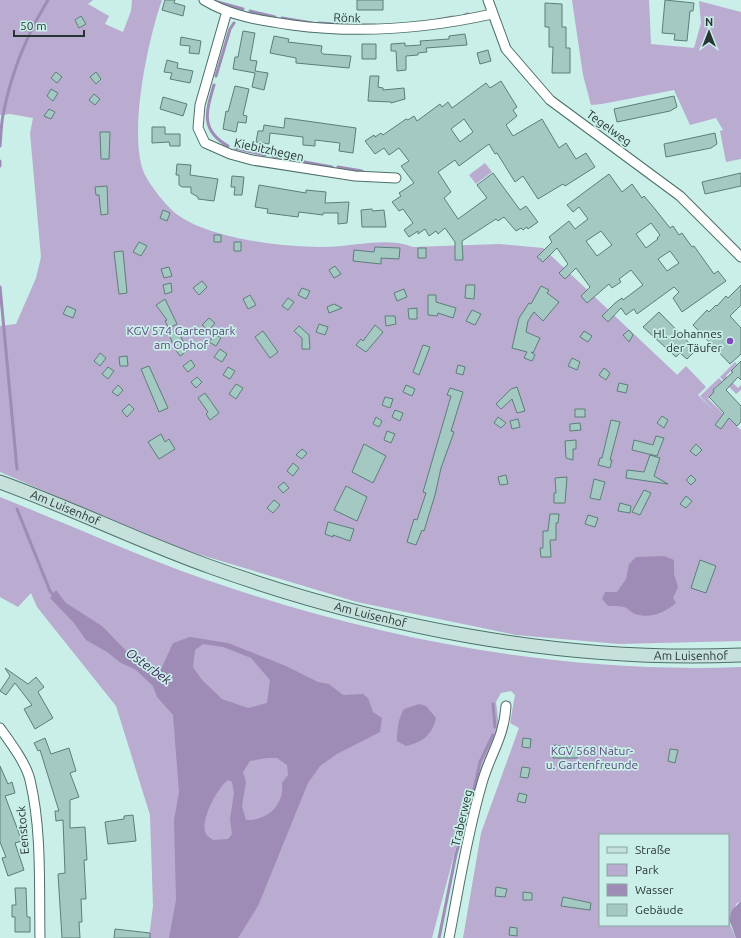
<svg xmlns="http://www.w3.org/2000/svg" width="741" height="938" font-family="Ubuntu,sans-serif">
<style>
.green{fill:#baabd0;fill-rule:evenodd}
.water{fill:#9e8cb7;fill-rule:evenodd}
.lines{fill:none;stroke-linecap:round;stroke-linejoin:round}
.stream{stroke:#9e8cb7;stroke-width:3}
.building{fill:#a4c9c2;stroke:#5b7f78;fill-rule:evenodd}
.minor-casing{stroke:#4d6f69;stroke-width:11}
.secondary-casing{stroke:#4d6f69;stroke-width:15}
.minor{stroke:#fff;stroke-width:9}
.secondary{stroke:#c6e0dc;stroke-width:13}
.poi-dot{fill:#8348bf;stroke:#c9efe8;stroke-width:1.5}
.labels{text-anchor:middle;stroke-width:3.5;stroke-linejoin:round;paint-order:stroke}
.street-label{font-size:12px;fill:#273634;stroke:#c9efe8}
.park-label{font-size:12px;fill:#604780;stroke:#c9efe8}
.poi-label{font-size:12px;fill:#273634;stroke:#c9efe8;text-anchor:end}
.water-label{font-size:13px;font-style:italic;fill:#41275d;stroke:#c9efe8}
</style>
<rect width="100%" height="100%" fill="#c9efe8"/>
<path class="green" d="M0,0H93L88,4L109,16L105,24L123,32L131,11L132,0H162C148,39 127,137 145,175C152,188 164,203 175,213C207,238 280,247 320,247C350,248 385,236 413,247L500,244L543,248L691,388L677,375L686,366L706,387L698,395L715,412L700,396L719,378L727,387L718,385L713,390L714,392L708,399L741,430V641L619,644L516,635L357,602L178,548L0,472V326L16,324L36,278L41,257L30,133L33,118L10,114L0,115Z
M572,0H649L651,44L694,48L701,23L699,1L741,12V159L726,162L720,131L723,130L716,118L690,125L674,90L602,104L591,105L583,75Z
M485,163L492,172L476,184L469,175Z
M735,362L737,364L726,376L738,388L741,385V390L736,394L720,377Z
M0,497C68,524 135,555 204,579C377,639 558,674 741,667V901L736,904L730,925L736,938H463L481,833L519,728L510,723L515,695L511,691L501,693L496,702L499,726L462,825L432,938H149L153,906L150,815L116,706L37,607L31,593L18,607L0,597ZM600,835H728V925H600Z"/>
<path class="water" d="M664,556L674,560V574L678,587L673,598L676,603C664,613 650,619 635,614C631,612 628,608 624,607C620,606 613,606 608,606L602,599L605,592H617L626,579L629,564L636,557Z
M56,590L66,603L102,626L138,663L162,667L173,643L190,637L228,643L286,666L318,682L329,684L343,695L363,694L368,698L373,712L382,718L380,732L337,754L320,766L308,783L258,906L238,938H169L176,900L174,820L179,792L173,715L157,697L153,686L136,670L121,663L107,652L86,640L74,623L50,598ZM203,644L223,647L251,658L270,680L267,703L248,708L222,699L202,680L193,667L195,650ZM267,758H277L287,765L288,775L282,783C285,805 267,821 246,820L242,806L246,782L243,772L250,761ZM228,780L232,782L234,793L230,819L232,834L228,839L213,840C211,838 207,836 206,834C199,821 218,787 228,780Z
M419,704L426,706L436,718C432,735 423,742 406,746L397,741C397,730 398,719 404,709Z
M741,901V938H736L729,919L732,910Z"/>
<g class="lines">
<path class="stream" d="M214,1L243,9
M250,11L275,17
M465,15L468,14
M282,18L312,23
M437,20L453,17
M319,23L348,25
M356,25H376
M216,76L230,29L234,23
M214,85C206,112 200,130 228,146
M0,146C1,136 1,125 3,115C11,73 26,36 48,0
M235,148L265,155
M273,156L291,160
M0,161V166
M299,161L332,167
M338,167L362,171
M0,287L17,469
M17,509L50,591L56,598
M493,704L495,727
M439,938L456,854L471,803L480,762L493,735"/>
</g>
<path class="building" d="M165,0H175L174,3L185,6L183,16L162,10Z
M357,0H383V10H357Z
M665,0L694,3L693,11H690L687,41L674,40L675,34L662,33Z
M545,3L562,4V27H566V48H570V73H552L553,47H549V27H545Z
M81,16L86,24L79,28L75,20Z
M243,31L255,33L250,60L257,61L255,71L268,73L264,90L252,87L255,73L233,69L235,57H238Z
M465,34L467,45L426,48L427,52L418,53V55L406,56V70L397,71L396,51H391V44L405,43V46L421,45L420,41L449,39V36Z
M274,36L289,39L288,42L322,46L321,52L323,54L351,56L349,68L296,63V58L270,53Z
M181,37L201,41L199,54L189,53L190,46L180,45Z
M362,44H376V59H362Z
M488,50L491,61L480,64L477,53Z
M167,60L178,63L177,68L193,71L190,83L170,79L172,73L164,72Z
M56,72L62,77L57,83L51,78Z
M96,72L101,79L96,84L90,77Z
M370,76H379L378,87L383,88V90L404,88L405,99L391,103V102L368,101Z
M501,81L517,107L513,110L517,116L506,125L513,136L542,119L559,148L566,143L576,159L586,153L595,167L565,186L563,184L538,199L523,176L515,182L497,153L495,154L489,144L459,166L455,160L438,172L451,192L444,198L458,219L487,198L477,185L493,173L520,210L526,206L538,222L528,229L527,227L523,230L521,228L516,231L504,217L498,221L496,219L462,241L463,260H455V242L445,228L438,234L436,231L429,236L425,229L418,234V231L409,237L404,230L413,223L403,209L399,211L392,202L401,196L399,193L414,183L401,166L409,161L399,148L389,155L384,148L375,154L365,141L374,135L375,137L381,133L383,135L406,119L408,120L414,116L417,121L440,104L442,107L448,102L452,108L486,83L490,88ZM464,119L473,132L460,142L451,129Z
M235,86L249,89L243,115L247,116L246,123L238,122L236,132L223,129L226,111L228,112Z
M51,89L58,93L53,101L47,96Z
M94,94L100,99L95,105L89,100Z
M674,96L677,107L670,111L617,122L614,109Z
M163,97L187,104L183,116L160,109Z
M49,109L55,112L51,119L44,116Z
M285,118L356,128L353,153L339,151L340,143L315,140V146L303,145V137L270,133L269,144L256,142L258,131H263L264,125L284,128Z
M152,127H165V134H180V146H170L169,142L152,143Z
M100,132H110L109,159H101Z
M715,133L717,144L711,148L666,157L664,144Z
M177,164L191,165L190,175L218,179L214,201L198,199V197L191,193V187H182L179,185V175H176Z
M741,173V186L705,194L702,182Z
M609,174L622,192L632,184L642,198L644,196L655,209L670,228L673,226L679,235L682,233L692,247L694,246L714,274L718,271L726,281L682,312L673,298L679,292L674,287L637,314L634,309L626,315L621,308L608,322L602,316L615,303L622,298L623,300L643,285L631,270L619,279L621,282L612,288L609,284L587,303L581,296L590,287L576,268L565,279L559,273L568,264L557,248L543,262L537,257L552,242L549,237L569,221L575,229L588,219L579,207L573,212L567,205ZM651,223L660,235L657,238L658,239L646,248L636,234ZM601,231L612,245L597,256L586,241ZM670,251L679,263L667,271L658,259Z
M232,176L244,177L242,195H234L235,187H231Z
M259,185L306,193V190L326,192L325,203L349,202L347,223L338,224V213H323V215L299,212L298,217L267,213L268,209L255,207Z
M107,186L108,214L101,215L99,195H96L95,187Z
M372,209L373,211L384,210L386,227H362L361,210Z
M163,210L170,213L167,221L160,218Z
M214,235H221V242H214Z
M139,242L147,246L141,256L133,252Z
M234,242H241V251H234Z
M375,247L400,248L399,259L381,258V264L353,261L354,250L374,252Z
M418,248H426V258H418Z
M123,251L127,293L119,294L114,252Z
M335,266L341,274L334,278L329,270Z
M169,267L172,276L164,278L161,269Z
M202,281L207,287L199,295L193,288Z
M171,283L172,292L165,294L163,285Z
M466,285H475L474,299L465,298Z
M741,285V305L730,316L741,328V354L730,364L693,325L707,310L709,312L716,305L717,306L726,296L728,298Z
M541,286L549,290L547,293L559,302L543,321L534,312L528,321L526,332L540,338L533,353L531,352L535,355L532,361L524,358L527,352L512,348L519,318L529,303L531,304Z
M302,288L310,291L306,299L298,295Z
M404,289L407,297L397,301L394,293Z
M250,295L256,305L248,309L243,299Z
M428,295H436V302L456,308L453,318L438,313L437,316L428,315Z
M288,298L294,302L288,310L282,306Z
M165,299L177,324L169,328L165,321L167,320L156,305Z
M334,304L342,308L329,313L327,307Z
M67,306L76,310L73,318L63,314Z
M417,308V319H409L408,309Z
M472,310L481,314L475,325L466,321Z
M659,312L696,350L687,359L680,353L676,357L643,327Z
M385,316H395L396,324L386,326Z
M209,318L215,323L209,330L202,325Z
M319,324L328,327L325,335L316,332Z
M375,325L383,332L366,352L356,345L361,339L363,341Z
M299,326L309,335L310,349H302V338L294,331Z
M177,330L188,350L180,356L175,349L169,334Z
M629,330L633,335L629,342L623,335Z
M263,331L278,352L270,358L255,337Z
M584,331L592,336L588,342L580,337Z
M215,334L221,338L216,346L209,342Z
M423,345L430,347L419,375L413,372Z
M220,349L227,354L222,362L214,357Z
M100,353L106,358L100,366L94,361Z
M127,356L128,366H120L119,357Z
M572,358L580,362L577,370L568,366Z
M191,360L195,366L188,372L183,366Z
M741,361V380L738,377L726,390L741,406V422L737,426L729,418L721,429L715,425L724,413L709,397L714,392L713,390L733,372L731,371Z
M458,365L465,367L463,375L456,373Z
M149,366L168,408L159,412L141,369Z
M108,367L114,371L108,379L102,374Z
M228,367L235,371L230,379L223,375Z
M604,368L610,373L606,380L599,375Z
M197,377L202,382L196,388L191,382Z
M619,383L628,385L626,393L617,391Z
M236,384L243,388L236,399L229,394Z
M118,385L123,390L118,396L112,392Z
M406,385L415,389L412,396L403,392Z
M517,387L525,411L517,413L512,399L501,409L496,404L511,389Z
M450,388L463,392L451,431L454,432L441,468L435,495L424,531L422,530L416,545L407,542L414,519L417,520L426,493L423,492L451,396L447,395Z
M205,393L219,413L210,420L206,414L208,412L198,398Z
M385,397L393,399L390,408L382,405Z
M129,404L134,409L127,417L122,411Z
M575,409H585V417H575Z
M395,410L403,413L400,421L392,417Z
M662,416L668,420L664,428L657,423Z
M376,417L382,421L379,427L373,424Z
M498,417L506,423L501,428L494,423Z
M518,419L520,427L512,429L510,421Z
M611,420L620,422L610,460H612L610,468L598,465L600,458H602Z
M580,423L581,430L570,431V424Z
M387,431L395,434L391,443L384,440Z
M161,434L165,442L169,439L175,449L159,459L148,442Z
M656,436L664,438L657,456L632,450L634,440L653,445Z
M576,440V449H573V460L566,458L565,441Z
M364,444L386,456L373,483L352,472Z
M696,444L702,450L696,456L690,451Z
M302,449L307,453L302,459L296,455Z
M650,455L660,458L654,476L668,484L626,478L627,470L644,472Z
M293,463L299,468L293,476L287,471Z
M506,475L508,484L500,485L498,477Z
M691,475L696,480L691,485L686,480Z
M567,477L565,503H554V493H556L555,478Z
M594,479L605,482L600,500L590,498Z
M284,482L289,488L283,493L278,487Z
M346,486L367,497L357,521L334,510Z
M644,490L651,493L640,515L632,512Z
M686,496L692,501L686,508L680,504Z
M274,500L280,505L273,513L267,508Z
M620,503L631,506L630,513L618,511Z
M550,514H559L558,523H556V540H550L551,557H541L540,548H543V531H548Z
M588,515L598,518L595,527L585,524Z
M328,522L354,529L350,541L333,535V537L325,534Z
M700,560L716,566L706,593L691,588Z
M5,668L28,684L36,677L44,687L38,692L53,718L35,729L24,709L32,705L15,683L6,695L0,691L10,676Z
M45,738L51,754L69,748L76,771L70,773L79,797L70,800V828L85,827L87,860H84L86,899H81L82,922H79L80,938H62L58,874L65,873L63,820L56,821L55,811H59L40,750L38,751L34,743Z
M523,738L531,739L530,748L522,747Z
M554,745L579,748L577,758H553Z
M670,749L678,750L675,763L668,761Z
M0,766L8,784L12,782L15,793L5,796L22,841L15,843L24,870L8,876L2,858L6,857L0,842Z
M522,767L530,768L528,778L520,777Z
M519,793L527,795L525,803L517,801Z
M133,815L136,841L108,844L105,822L124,819V816Z
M496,887L507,889L505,897L495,896Z
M15,888H26L27,917H30V932H15V917H12V905H16Z
M523,892L532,893V900H523Z
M563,897L591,903L590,910L561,906Z
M510,927L517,928V936L509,935Z
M115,929L150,933V938H114Z"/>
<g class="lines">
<defs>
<path id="minor" d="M204,0C230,16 262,21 292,25C360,34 425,29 492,14
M488,0L506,49L550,100L680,196L741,257
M227,11L200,105L198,128L205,143L230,154L252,160L355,176L396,178
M0,728C10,742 26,763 30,780C42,830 39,887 40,938
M449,938C459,887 467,834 482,783C490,754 504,738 506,706"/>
<g id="secondary">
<path id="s1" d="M0,482C72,508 140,542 211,567C378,627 563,663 741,655"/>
</g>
</defs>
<use href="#minor" class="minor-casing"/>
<use href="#secondary" class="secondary-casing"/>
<use href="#minor" class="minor"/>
<use href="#secondary" class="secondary"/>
</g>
<circle class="poi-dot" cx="730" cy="341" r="4"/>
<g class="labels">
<g class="street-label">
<text transform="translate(347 18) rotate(2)" y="4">Rönk</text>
<text transform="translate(609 128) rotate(36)" y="4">Tegelweg</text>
<text transform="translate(269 150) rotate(12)" y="4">Kiebitzhegen</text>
<text dy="4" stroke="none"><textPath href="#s1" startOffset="70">Am Luisenhof</textPath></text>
<text dy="4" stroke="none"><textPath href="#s1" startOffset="394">Am Luisenhof</textPath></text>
<text dy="4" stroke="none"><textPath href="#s1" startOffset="718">Am Luisenhof</textPath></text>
<text transform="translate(462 818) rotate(-77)" y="4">Traberweg</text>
<text transform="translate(23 830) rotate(-95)" y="4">Eenstock</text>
</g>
<g class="park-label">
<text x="181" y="335">KGV 574 Gartenpark<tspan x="181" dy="14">am Ophof</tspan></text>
<text x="592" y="755">KGV 568 Natur-<tspan x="592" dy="14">u. Gartenfreunde</tspan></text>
</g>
<g class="poi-label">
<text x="722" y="338">Hl. Johannes<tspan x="722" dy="14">der Täufer</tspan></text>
</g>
<g class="water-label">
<text transform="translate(149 666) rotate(36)" y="5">Osterbek</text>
</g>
</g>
<rect x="599" y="834" width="130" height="92" fill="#c9efe8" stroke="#88a5a0"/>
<rect x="607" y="847" width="20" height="6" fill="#c6e0dc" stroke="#88a5a0"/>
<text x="635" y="854" font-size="12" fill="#273634">Straße</text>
<rect x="607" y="864" width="20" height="12" fill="#baabd0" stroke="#88a5a0"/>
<text x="635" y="874" font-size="12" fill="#273634">Park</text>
<rect x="607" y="884" width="20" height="12" fill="#9e8cb7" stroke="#88a5a0"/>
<text x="635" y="894" font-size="12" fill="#273634">Wasser</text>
<rect x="607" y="904" width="20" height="12" fill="#a4c9c2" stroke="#88a5a0"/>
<text x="635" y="914" font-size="12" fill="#273634">Gebäude</text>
<g transform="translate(709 32)" stroke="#c9efe8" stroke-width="3" paint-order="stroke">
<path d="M0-3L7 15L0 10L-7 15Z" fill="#273634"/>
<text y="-6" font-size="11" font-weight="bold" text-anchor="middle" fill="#273634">N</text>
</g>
<path d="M14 30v6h70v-6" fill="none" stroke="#273634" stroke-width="2"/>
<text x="20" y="30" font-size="12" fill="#273634" stroke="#c9efe8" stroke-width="3" paint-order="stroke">50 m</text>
</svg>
